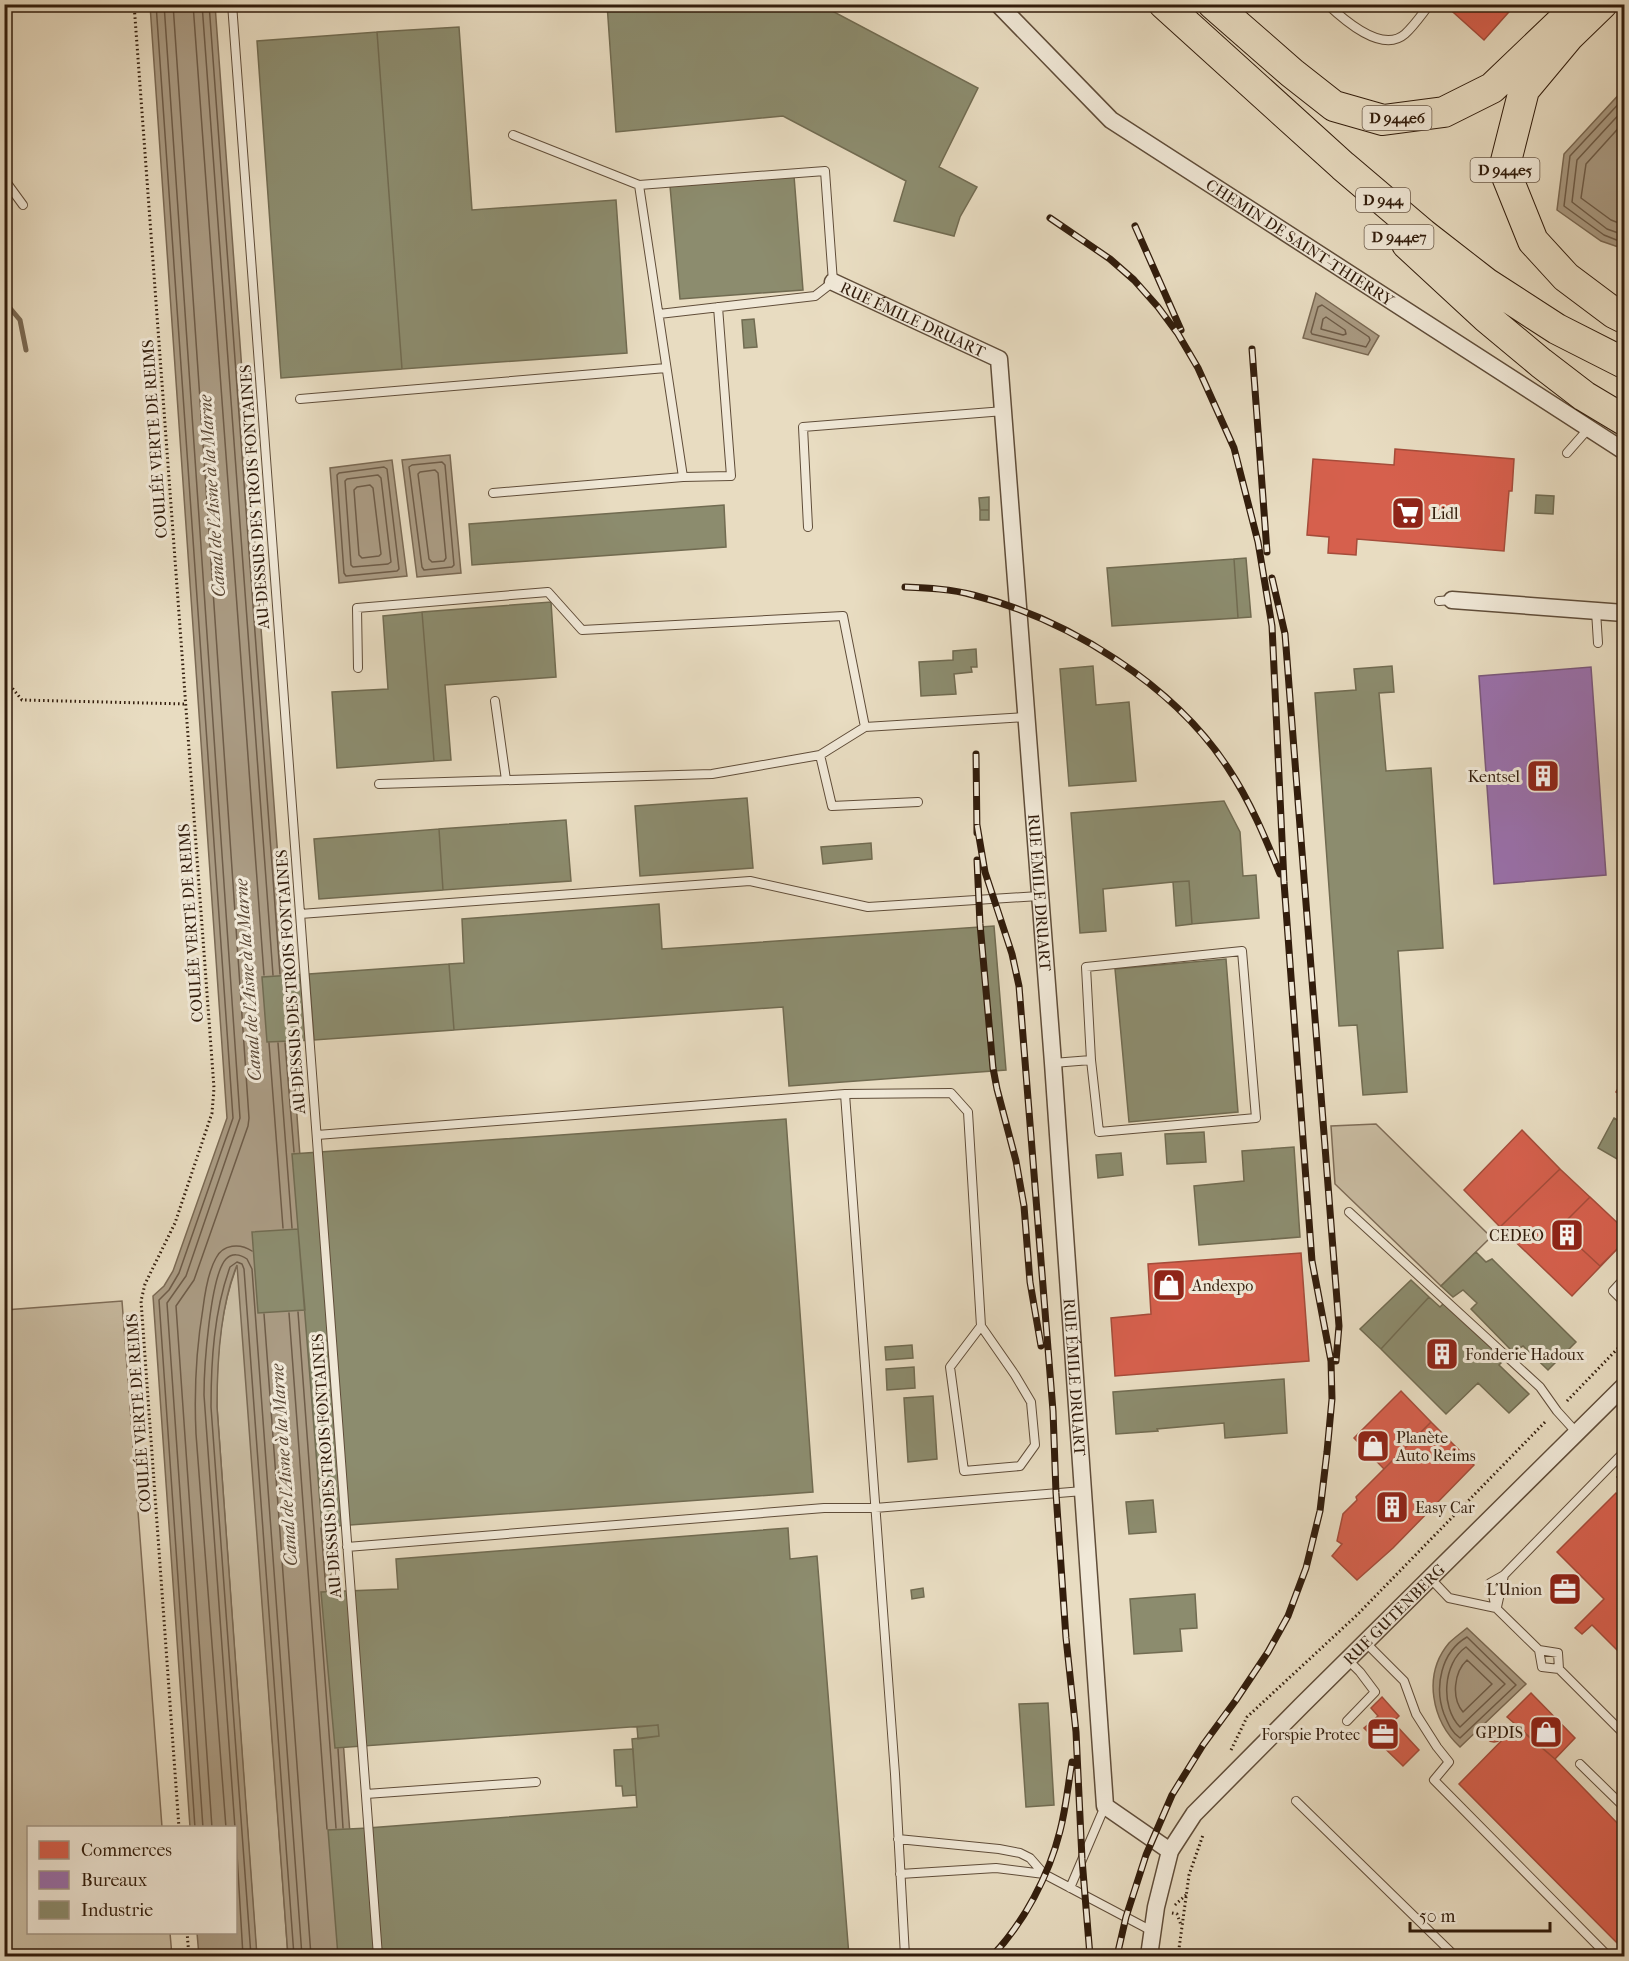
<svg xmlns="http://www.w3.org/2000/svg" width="1629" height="1961" font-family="'IM FELL French Canon',serif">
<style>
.green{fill:#c9bca2;stroke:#7e6c57;stroke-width:1.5}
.water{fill:#aa9b83;stroke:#7a6953;stroke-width:1.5}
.shops{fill:#d6604d;stroke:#a54c3a;stroke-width:1.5}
.offices{fill:#9970ab;stroke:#7a577b;stroke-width:1.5}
.industry{fill:#8c8c6e;stroke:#716b51;stroke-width:1.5}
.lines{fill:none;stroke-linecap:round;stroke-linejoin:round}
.shore{stroke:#6e5c48;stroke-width:1.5}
.stream{stroke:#7a6953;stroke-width:5}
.lane-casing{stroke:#604d39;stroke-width:10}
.street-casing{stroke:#604d39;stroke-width:19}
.highway-casing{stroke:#321d0c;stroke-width:32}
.path{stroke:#321d0c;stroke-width:3;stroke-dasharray:1.5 3;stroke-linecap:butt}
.lane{stroke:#f0e8d7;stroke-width:8}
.street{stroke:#f0e8d7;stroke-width:16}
.highway{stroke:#e8dcc1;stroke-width:30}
.rail-casing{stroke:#321d0c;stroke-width:7}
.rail{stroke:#f0e8d7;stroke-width:4.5;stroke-dasharray:14;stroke-linecap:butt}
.labels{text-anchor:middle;stroke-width:6;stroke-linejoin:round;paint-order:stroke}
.shield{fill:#f0e8d7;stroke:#6b5a49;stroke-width:1.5}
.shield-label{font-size:15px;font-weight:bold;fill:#321d0c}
.street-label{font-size:16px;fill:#321d0c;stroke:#f0e8d7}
.poi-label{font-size:16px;fill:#321d0c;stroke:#f0e8d7;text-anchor:start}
.water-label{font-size:18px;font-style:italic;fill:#5c4936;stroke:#f0e8d7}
</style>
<rect width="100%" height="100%" fill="#e8dcc1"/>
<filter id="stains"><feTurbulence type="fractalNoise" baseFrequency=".00333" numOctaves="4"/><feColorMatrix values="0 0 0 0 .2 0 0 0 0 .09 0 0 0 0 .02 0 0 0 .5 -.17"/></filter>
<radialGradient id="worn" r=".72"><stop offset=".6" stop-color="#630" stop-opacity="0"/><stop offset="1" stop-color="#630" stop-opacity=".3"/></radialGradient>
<path class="green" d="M1376,1124L1491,1237L1441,1286L1335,1184L1331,1126Z
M238,1263L288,1956H257L256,1948L217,1407C216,1359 220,1308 238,1263Z
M122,1301L162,1827L28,1828V1932L170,1933L172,1956H5V1310Z"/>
<path class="water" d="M150,5H215L359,1956H288L237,1265C220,1306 217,1362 217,1407L257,1956H199L197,1933L236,1932V1828L190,1827L153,1296L164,1286L173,1271L227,1118Z
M1624,89V249L1601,241L1557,210L1564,154Z
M1316,293L1379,336L1368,355L1303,338Z
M450,455L461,573L417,577L402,460Z
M392,460L407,576L339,583L330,468Z
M1467,1628L1526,1684L1460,1747C1432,1721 1422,1675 1449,1643C1454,1638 1461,1633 1467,1628Z"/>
<path class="shops" d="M1444,4H1516L1484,40Z
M1395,449L1514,459L1512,491H1509L1504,551L1357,539L1356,555L1328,553L1329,537L1307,535L1313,459L1394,465Z
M1624,1077V1097L1616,1092Z
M1522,1130L1560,1169L1500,1227L1464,1190Z
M1560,1169L1624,1229V1242L1572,1296L1500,1227Z
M1590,1197L1624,1229V1242L1600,1266L1559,1228Z
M1301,1253L1309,1361L1115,1376L1111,1318L1151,1314L1148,1264Z
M1401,1391L1431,1422L1384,1469L1354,1438Z
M1431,1422L1474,1465L1393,1548L1357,1580L1332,1556L1342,1544L1337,1541L1343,1514L1357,1500L1356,1497Z
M1616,1493L1624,1501V1657L1592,1625L1582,1634L1575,1628L1604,1599L1557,1552Z
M1531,1693L1575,1738L1555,1759L1507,1717Z
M1382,1697L1399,1716L1393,1722L1419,1750L1403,1766L1364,1728L1378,1716L1371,1708Z
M1485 1733a9 9 0 1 1 18 0a9 9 0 1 1-18 0Z
M1516,1726L1555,1759L1624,1830V1950L1459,1784Z"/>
<path class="offices" d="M1591,667L1606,875L1494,884L1479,676Z"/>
<path class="industry" d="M607,4H819L978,88L939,167L977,187L960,217L954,236L894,221L906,181L783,116L616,132Z
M459,27L472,210L616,200L627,353L402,369L377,32Z
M377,32L402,369L281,378L257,41Z
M794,176L803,290L680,299L670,186Z
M754,319L757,347L744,348L742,320Z
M1536,495L1554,496L1553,514L1535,513Z
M989,497V510H980L979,498Z
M724,505L726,547L472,565L469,524Z
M980,510H989V520H980Z
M1246,558L1251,617L1238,618L1234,559Z
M1234,559L1238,618L1112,626L1107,568Z
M551,602L556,677L445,685L451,760L434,761L422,612Z
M422,612L434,761L337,768L332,692L388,689L383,616Z
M976,649L977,667H971L972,672L954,674L956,694L921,696L919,662L953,660V651Z
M1093,666L1096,705L1129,702L1136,781L1069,786L1060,669Z
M1392,666L1394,692L1379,693L1386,771L1431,768L1443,948L1398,951L1407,1092L1363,1095L1357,1025L1339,1026L1315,693L1356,690L1354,669Z
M747,798L753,868L640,876L635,806Z
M1224,801L1240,832L1243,876L1256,875L1259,918L1192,924L1189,881L1173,882L1103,889L1106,931L1080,933L1071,813Z
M566,820L571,881L443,890L439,829Z
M439,829L443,890L319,899L314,839Z
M871,843L872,859L823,864L821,847Z
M1189,881L1192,924L1176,926L1173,882Z
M659,904L662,949L994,926L1006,1070L789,1086L783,1007L454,1030L449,964L464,963L462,919Z
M1226,959L1238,1112L1129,1122L1115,969Z
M449,964L454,1030L314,1040L309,974Z
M309,974L314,1040L267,1042L262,977Z
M1614,1118L1624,1124V1163L1598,1148Z
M786,1119L813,1492L322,1527L292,1154Z
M1204,1132L1206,1162L1167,1164L1165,1134Z
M1294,1147L1300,1237L1199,1245L1194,1186L1244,1181L1242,1151Z
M1121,1153L1123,1175L1098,1178L1096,1155Z
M298,1229L305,1310L258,1313L252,1232Z
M1476,1252L1486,1262L1492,1259L1576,1342L1548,1370L1523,1346L1513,1352L1471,1309L1477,1303L1463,1290L1453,1297L1441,1286Z
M1411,1280L1429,1297L1381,1349L1360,1329Z
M1429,1297L1440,1307L1445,1302L1504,1360L1499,1365L1529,1394L1509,1413L1478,1383L1446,1414L1381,1349Z
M912,1345L913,1358L886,1360L885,1347Z
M914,1367L915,1388L887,1390L886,1369Z
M1284,1379L1287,1433L1225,1438L1224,1423L1157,1429L1158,1431L1116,1434L1113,1392Z
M933,1396L937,1459L908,1462L904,1398Z
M1153,1500L1156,1532L1129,1534L1126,1502Z
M788,1528L790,1559L817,1556L849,1956H378L368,1828L637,1807L632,1739L659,1736L658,1725L335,1748L321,1592L398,1589L396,1559Z
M923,1588L924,1597L912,1599L911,1590Z
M1195,1594L1197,1628L1180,1629L1182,1651L1134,1654L1130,1599Z
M1048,1703L1054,1805L1026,1807L1019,1704Z
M658,1725L659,1736L638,1739L637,1727Z
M633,1749L636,1795L623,1796L622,1786H616L614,1750Z
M368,1828L378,1956H338L328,1830Z"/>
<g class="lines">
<path class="shore" d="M156,4L233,1118L179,1273L169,1290L159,1300L195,1828
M164,4L240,1118L186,1276L167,1303L203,1828
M173,4L249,1118L248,1126L194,1280L176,1306L212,1828
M193,4L264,975
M202,4L273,975
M209,4L280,974
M1624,98L1570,156L1564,206L1604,235L1624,243
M1624,109L1577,160L1572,202L1607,229L1624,235
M1624,122L1586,164L1581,198L1611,220L1624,225
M1322,305L1369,337L1370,340L1366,347L1312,334L1311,332L1318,307Z
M1326,317L1345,330L1346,334L1343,335L1321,329L1323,319Z
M442,462L445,465L454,565L452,567L424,570L422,567L409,467L412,465Z
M384,467L387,469L399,569L397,571L346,576L344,573L337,475L339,473Z
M435,470L438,473L446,558L444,561L432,562L429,559L418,474L420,472Z
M378,475L381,478L391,562L388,564L353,567L351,565L345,481L347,479Z
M370,485L373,488L381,554L379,556L362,558L359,555L354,490L357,487Z
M269,1043L283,1228
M278,1043L292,1228
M285,1043L294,1152
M298,1312L336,1828
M289,1313L327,1829
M264,1314L311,1956
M321,1528L326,1590
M1467,1637L1516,1685L1460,1738C1451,1732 1448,1723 1444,1714C1434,1687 1441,1652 1467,1637Z
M1466,1647L1505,1684L1460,1727C1440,1707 1443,1663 1466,1647Z
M1467,1660L1492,1684L1463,1712C1451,1698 1454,1672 1467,1660Z
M338,1749L343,1828
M226,1828L196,1434C194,1391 196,1350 203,1308C205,1292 208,1272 216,1258C223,1244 240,1243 252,1251
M235,1828L204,1395C204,1369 210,1276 226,1259C232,1253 240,1254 247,1259L252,1269L302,1956
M236,1837L243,1956
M251,1956L211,1407C211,1361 214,1311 230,1267L237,1262L242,1264L244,1269L294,1956"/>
<path class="stream" d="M4,301L20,320L26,350"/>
<defs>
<path id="lane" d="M232,4L378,1956
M1327,4C1344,20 1382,54 1405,34C1414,26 1422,14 1430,4
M513,135L639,185L825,171L833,282L815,296L659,314
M4,179L23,205
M300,399L666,368
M1567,453L1589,428
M683,477L731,476L718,307
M493,493L683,477L639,185
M808,527L803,427L1004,411
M1439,601L1452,600
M1596,611L1598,643
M358,668L357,608L548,592L582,630L843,616L865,727L1026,717
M495,701L506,780
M820,755L832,806L918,802
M379,784L712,774L820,755L865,727
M300,914L750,881L868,907L1039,896
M1242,951L1256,1118L1099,1132L1091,1060L1086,967Z
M1053,1063L1091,1060
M845,1094L895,1774L905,1956
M317,1135L845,1094L951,1093L968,1112L981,1326L1015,1375L1031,1402L1035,1445L1020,1466L964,1471L950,1367L981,1326
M1349,1212L1540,1387L1557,1411L1577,1433
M1624,1279L1613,1291L1624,1302
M347,1547L824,1508H875L1083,1491
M1430,1578L1449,1598L1496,1608L1539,1650L1542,1667L1559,1669L1624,1734
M1497,1607L1504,1575
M1496,1608L1490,1583L1504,1575L1624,1452
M1365,1642L1404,1681L1416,1714L1437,1747L1449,1762L1434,1780L1608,1956
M1539,1650L1558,1653L1559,1669
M1347,1721L1375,1692L1360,1672L1348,1660
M1580,1764L1624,1807
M366,1794L536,1782
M1296,1801L1455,1956
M898,1839L999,1849L1020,1853L1030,1858L1044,1874
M900,1874L996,1868L1044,1874L1152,1931
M1070,1888L1105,1806"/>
<g id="street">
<path id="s1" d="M998,4L1111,120L1624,451"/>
<path id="s2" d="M833,282L999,359L1053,1063L1105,1806L1170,1851"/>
<path d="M1452,600L1624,613"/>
<path id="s3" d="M1149,1956L1156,1907L1170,1851L1194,1814L1302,1705L1624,1386"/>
</g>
<path id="highway" d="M1164,4L1343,166L1423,234L1486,283L1557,329L1624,363
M1213,4L1292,73L1334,106L1383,120L1444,112L1492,88L1580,4
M1602,4L1569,36L1524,90L1504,169L1533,241L1566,277L1614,313L1624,318
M1407,244L1487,318L1541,363L1584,396L1624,420"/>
</defs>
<use href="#lane" class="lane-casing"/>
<use href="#street" class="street-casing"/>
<use href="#highway" class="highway-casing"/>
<path class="path" d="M134,4L214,1088L212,1113L175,1223L145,1284L141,1301L179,1828
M4,678L22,700L186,704
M1567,1401L1624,1342
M1617,1476L1624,1483
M1231,1750L1247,1717L1357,1615L1547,1420
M1175,1905L1186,1895
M1172,1913L1177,1914L1181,1925
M187,1932L189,1956
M1178,1956L1189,1875L1203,1835"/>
<use href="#lane" class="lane"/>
<use href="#street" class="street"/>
<use href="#highway" class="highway"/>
<defs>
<path id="rail" d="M1050,218L1110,259L1134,280L1158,307L1178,334L1198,368L1234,448L1258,542L1272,626L1284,882L1312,1261L1331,1361L1332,1399L1327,1452L1320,1511L1306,1568L1288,1616L1268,1652L1236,1700L1203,1745L1172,1795L1146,1855L1126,1917L1117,1956
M1135,226L1181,330
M1252,349L1267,552
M1272,578L1285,634L1339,1326L1336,1361
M905,587C928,588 951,589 973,595C1068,619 1174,685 1228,768C1250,801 1265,837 1280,874
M976,754L977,833
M977,825L985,872L1012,954L1019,986L1053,1411L1056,1493L1066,1638L1076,1732L1082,1859L1090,1956
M977,860L980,924L993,1068L997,1089L1016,1161L1024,1206L1030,1282L1041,1346
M992,1956C1024,1923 1049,1875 1060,1831C1066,1808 1068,1785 1072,1762"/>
</defs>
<use href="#rail" class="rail-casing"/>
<use href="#rail" class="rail"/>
</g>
<defs>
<symbol id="supermarket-square" viewBox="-11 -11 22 22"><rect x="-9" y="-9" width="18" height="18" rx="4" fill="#8f2418" stroke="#f0e8d7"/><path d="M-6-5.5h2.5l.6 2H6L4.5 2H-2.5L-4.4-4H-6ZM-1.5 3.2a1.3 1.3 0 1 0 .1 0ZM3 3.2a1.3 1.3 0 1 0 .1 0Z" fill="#fff"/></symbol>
<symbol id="building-square" viewBox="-11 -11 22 22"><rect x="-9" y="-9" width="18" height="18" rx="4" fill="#8f2418" stroke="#f0e8d7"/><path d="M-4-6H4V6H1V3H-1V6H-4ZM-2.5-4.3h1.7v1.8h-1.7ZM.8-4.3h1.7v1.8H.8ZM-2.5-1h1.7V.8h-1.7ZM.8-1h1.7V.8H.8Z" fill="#fff"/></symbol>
<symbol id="shop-square" viewBox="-11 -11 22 22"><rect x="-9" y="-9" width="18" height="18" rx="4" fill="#8f2418" stroke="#f0e8d7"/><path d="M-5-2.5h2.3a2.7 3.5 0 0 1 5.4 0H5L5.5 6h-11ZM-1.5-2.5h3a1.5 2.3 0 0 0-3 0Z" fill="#fff"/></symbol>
<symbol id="office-square" viewBox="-11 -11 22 22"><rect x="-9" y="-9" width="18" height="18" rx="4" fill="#8f2418" stroke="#f0e8d7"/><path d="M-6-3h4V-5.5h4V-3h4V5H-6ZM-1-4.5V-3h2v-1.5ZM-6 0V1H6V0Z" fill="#fff"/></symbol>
</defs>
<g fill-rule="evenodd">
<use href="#supermarket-square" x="1389" y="494" width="38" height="38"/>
<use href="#building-square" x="1524" y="757" width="38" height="38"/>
<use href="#building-square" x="1548" y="1216" width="38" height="38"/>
<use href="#shop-square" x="1150" y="1266" width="38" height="38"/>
<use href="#building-square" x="1423" y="1335" width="38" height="38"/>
<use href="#shop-square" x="1354" y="1427" width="38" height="38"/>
<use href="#building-square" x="1373" y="1488" width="38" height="38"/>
<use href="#office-square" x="1546" y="1570" width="38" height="38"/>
<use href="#shop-square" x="1527" y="1713" width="38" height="38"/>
<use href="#office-square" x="1364" y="1715" width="38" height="38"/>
</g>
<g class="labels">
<g class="shield">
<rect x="1362.5" y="106" width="69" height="24" rx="4.5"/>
<rect x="1470.5" y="158" width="69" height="24" rx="4.5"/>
<rect x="1356" y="188" width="54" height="24" rx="4.5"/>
<rect x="1364.5" y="225" width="69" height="24" rx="4.5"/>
</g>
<g class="shield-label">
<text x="1397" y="123">D 944e6</text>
<text x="1505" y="175">D 944e5</text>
<text x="1383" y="205">D 944</text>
<text x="1399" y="242">D 944e7</text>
</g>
<g class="street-label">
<text dy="6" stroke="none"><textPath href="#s1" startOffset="387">CHEMIN DE SAINT-THIERRY</textPath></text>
<text dy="6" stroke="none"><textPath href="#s2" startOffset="88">RUE ÉMILE DRUART</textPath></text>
<text transform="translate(154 439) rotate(-94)" y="6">COULÉE VERTE DE REIMS</text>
<text transform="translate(254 497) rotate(-94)" y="6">AU-DESSUS DES TROIS FONTAINES</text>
<text dy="6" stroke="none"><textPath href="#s2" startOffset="718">RUE ÉMILE DRUART</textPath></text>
<text transform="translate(190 923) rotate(-94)" y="6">COULÉE VERTE DE REIMS</text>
<text transform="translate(290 982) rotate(-94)" y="6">AU-DESSUS DES TROIS FONTAINES</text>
<text dy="6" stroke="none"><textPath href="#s2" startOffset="1204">RUE ÉMILE DRUART</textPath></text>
<text transform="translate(138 1413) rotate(-94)" y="6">COULÉE VERTE DE REIMS</text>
<text transform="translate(326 1466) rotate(-94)" y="6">AU-DESSUS DES TROIS FONTAINES</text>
<text dy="6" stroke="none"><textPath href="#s3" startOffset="434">RUE GUTENBERG</textPath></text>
</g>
<g class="poi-label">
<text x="1431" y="519">Lidl</text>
<text x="1520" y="782" text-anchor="end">Kentsel</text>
<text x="1544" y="1241" text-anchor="end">CEDEO</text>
<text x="1192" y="1291">Andexpo</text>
<text x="1465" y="1360">Fonderie Hadoux</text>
<text x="1396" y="1443">Planète<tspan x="1396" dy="18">Auto Reims</tspan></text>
<text x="1415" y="1513">Easy Car</text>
<text x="1542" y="1595" text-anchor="end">L'Union</text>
<text x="1523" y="1738" text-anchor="end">GPDIS</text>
<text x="1360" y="1740" text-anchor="end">Forspie Protec</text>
</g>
<g class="water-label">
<text transform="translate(212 496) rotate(-94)" y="6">Canal de l'Aisne à la Marne</text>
<text transform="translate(248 980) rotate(-94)" y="6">Canal de l'Aisne à la Marne</text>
<text transform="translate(284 1465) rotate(-94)" y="6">Canal de l'Aisne à la Marne</text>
</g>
</g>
<rect width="1629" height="1961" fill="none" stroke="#e8dcc1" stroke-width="24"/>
<rect x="6" y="6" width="1617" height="1949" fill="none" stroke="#321d0c" stroke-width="3"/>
<rect x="12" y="12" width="1605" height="1937" fill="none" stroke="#321d0c" stroke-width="1.5"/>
<rect x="27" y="1826" width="210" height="108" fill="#f0e8d7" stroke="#a49786" stroke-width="1.5"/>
<rect x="39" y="1841" width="30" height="18" fill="#d6604d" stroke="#a49786" stroke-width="1.5"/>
<text x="81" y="1856" font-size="18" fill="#321d0c">Commerces</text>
<rect x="39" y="1871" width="30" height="18" fill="#9970ab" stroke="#a49786" stroke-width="1.5"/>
<text x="81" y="1886" font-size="18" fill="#321d0c">Bureaux</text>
<rect x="39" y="1901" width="30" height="18" fill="#8c8c6e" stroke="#a49786" stroke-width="1.5"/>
<text x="81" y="1916" font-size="18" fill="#321d0c">Industrie</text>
<path d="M1410 1922v9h140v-9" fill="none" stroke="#321d0c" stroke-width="3"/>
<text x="1419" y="1922" font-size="18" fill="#321d0c" stroke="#f0e8d7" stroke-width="4.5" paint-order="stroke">50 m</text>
<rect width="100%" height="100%" filter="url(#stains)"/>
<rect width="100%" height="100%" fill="url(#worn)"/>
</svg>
